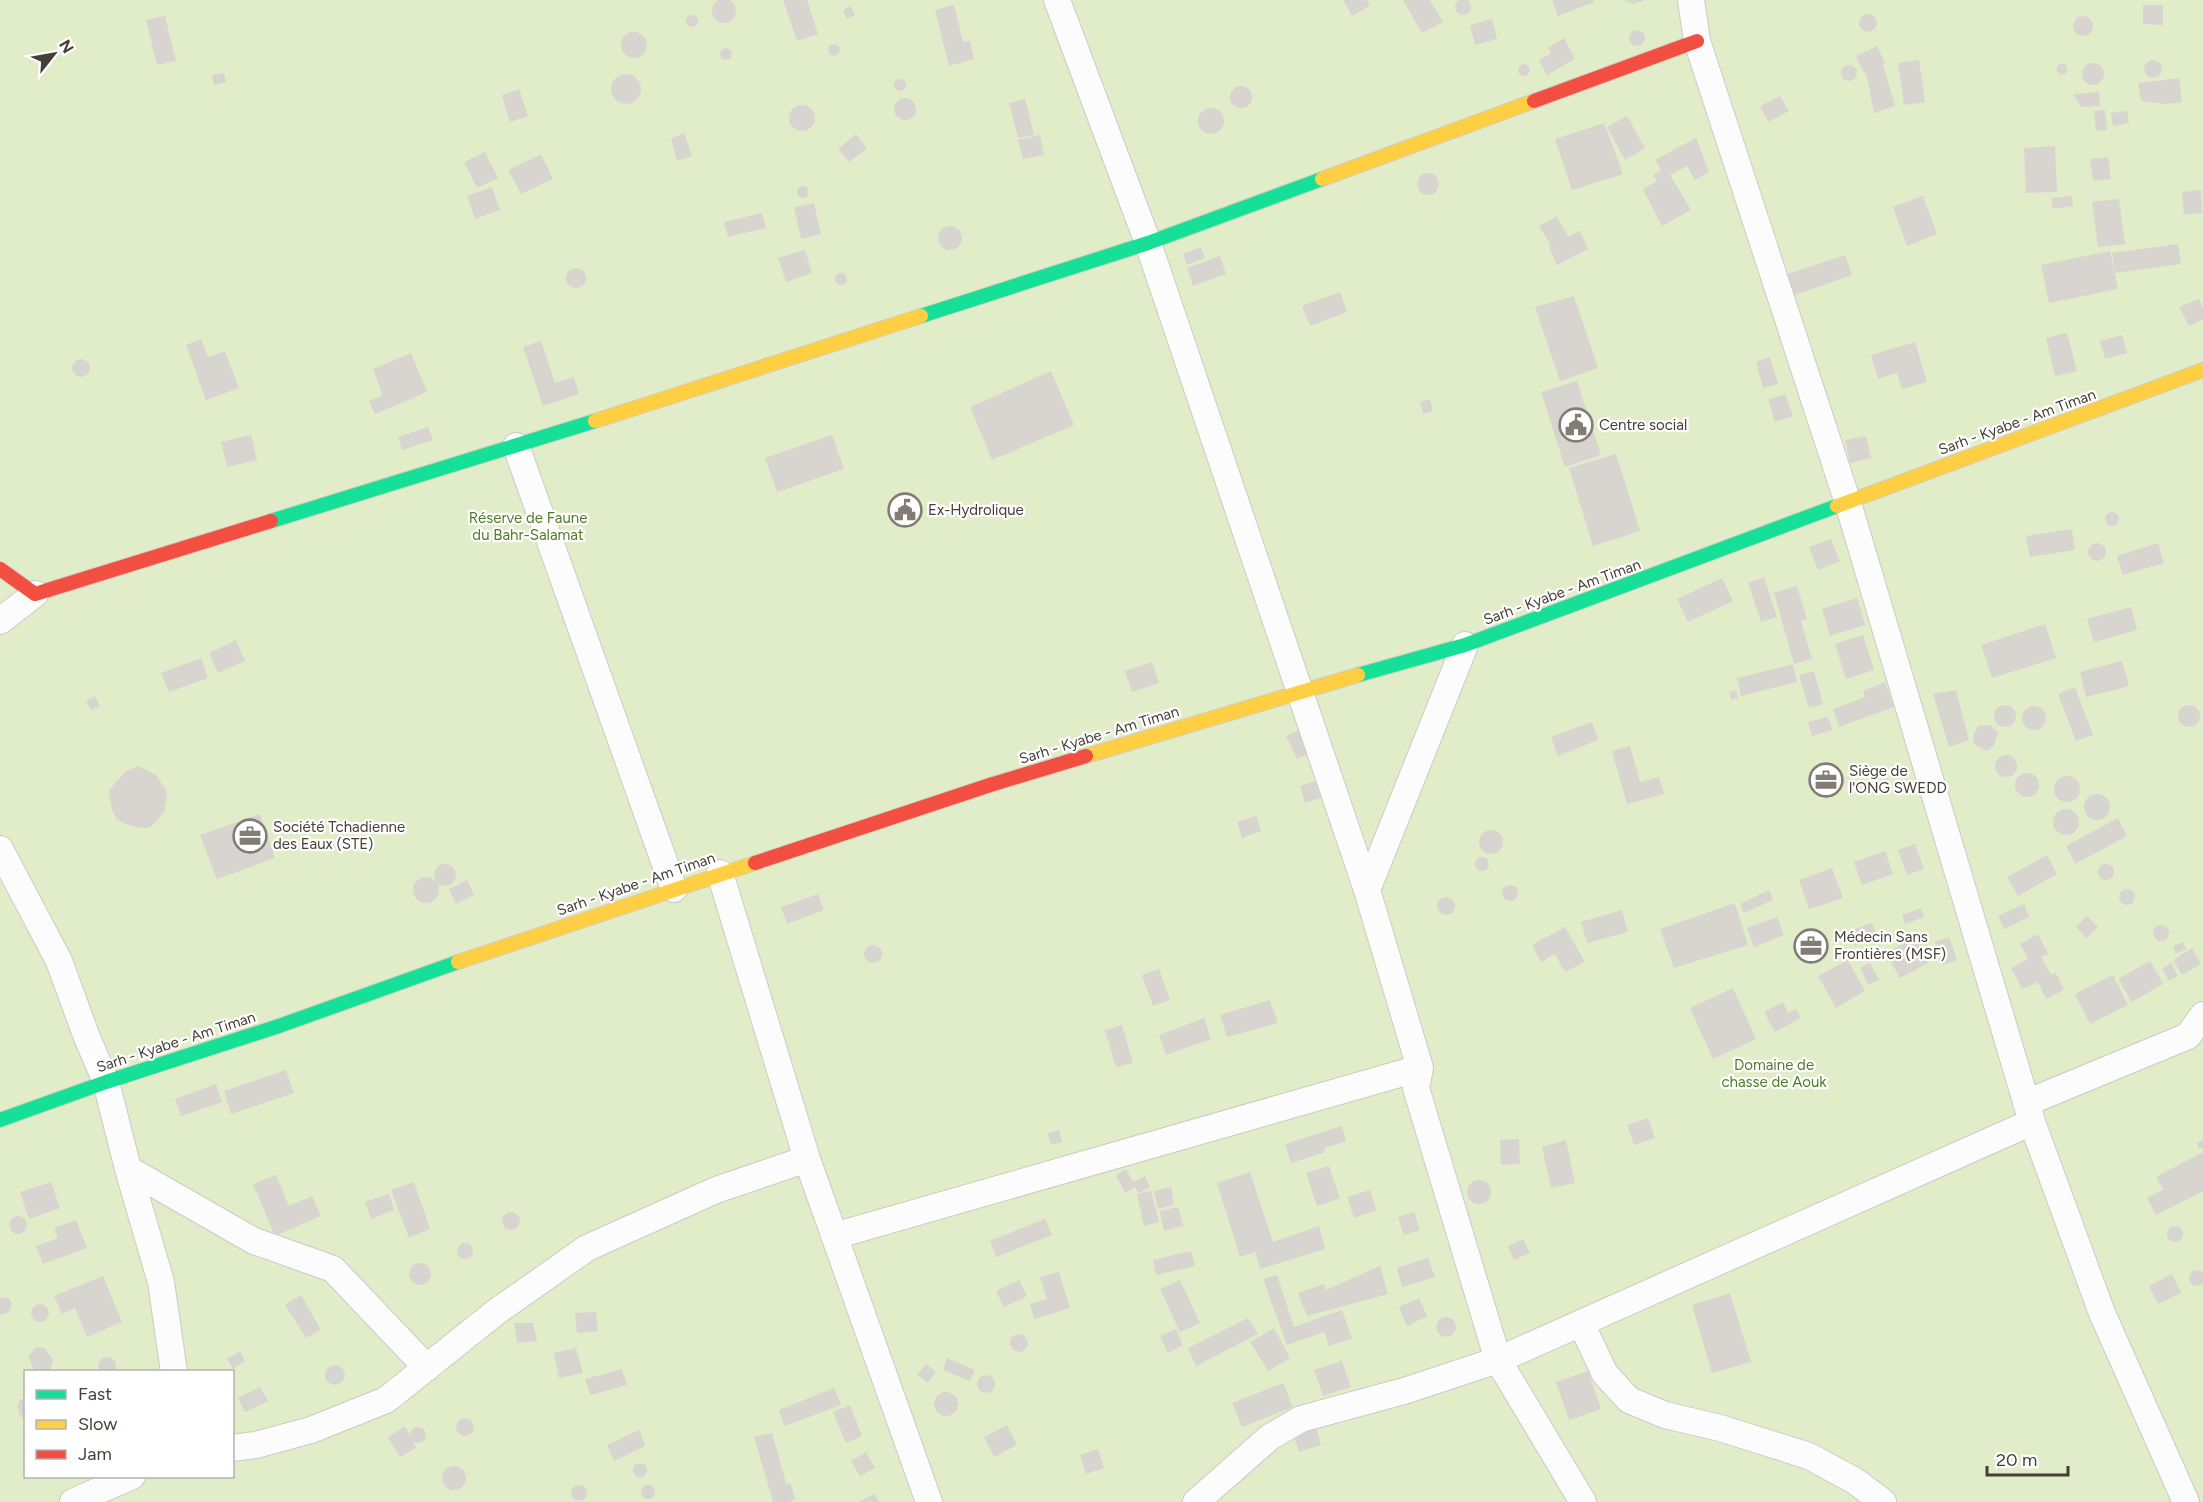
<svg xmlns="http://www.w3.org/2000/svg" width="2203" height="1502" font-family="Figtree,sans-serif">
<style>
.green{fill:#e1ecc8;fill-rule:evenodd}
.building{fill:#d8d5d1}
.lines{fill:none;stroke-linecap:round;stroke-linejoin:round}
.street-casing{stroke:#cdcac6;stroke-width:28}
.fast-casing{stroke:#d2ccc1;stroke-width:16}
.slow-casing{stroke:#d2ccc1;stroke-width:16}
.jam-casing{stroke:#d2ccc1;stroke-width:16}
.street{stroke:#fdfcfc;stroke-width:26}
.fast{stroke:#16e098;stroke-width:14}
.slow{stroke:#ffcf43;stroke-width:14}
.jam{stroke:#f24e42;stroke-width:14}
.labels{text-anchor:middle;stroke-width:4.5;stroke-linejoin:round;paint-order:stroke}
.street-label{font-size:15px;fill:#473e35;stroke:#fff}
.poi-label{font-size:15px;fill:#473e35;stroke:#fff;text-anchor:start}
.park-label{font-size:15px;fill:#4f7d25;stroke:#fff}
</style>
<rect width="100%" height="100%" fill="#f0eeea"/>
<path class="green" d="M0,0H2203V1502H0ZM26,1372H232V1476H26Z"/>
<path class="building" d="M712 11a12 12 0 1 1 24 0a12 12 0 1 1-24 0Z
M1455 7a8 8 0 1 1 16 0a8 8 0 1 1-16 0Z
M783,0H807L818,34L797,41Z
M1343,0H1367L1370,6L1352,16Z
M1403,0H1430L1443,22L1422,33Z
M1552,0H1593L1594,2L1558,16Z
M1624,0H1645L1633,4Z
M954,5L963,42L970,41L974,59L949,66L935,10Z
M2143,5H2163V25L2143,24Z
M850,6L855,15L847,19L843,10Z
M1859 23a9 9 0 1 1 18 0a9 9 0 1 1-18 0Z
M686 21a6 6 0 1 1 12 0a6 6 0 1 1-12 0Z
M165,16L176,61L157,65L146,20Z
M2073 26a10 10 0 1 1 20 0a10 10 0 1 1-20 0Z
M1492,19L1497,39L1475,45L1470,25Z
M1629 38a8 8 0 1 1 16 0a8 8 0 1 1-16 0Z
M621 45a13 13 0 1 1 26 0a13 13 0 1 1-26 0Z
M1564,38L1575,59L1547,75L1539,60L1551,53L1548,48Z
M828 50a6 6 0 1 1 12 0a6 6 0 1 1-12 0Z
M1877,46L1885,63L1883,64L1895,106L1874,113L1866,72L1864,73L1856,56Z
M720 54a6 6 0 1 1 12 0a6 6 0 1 1-12 0Z
M2144 69a9 9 0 1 1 18 0a9 9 0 1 1-18 0Z
M1919,60L1925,102L1904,105L1898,63Z
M2056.5 69a5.5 5.5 0 1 1 11 0a5.5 5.5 0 1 1-11 0Z
M2082 74a11 11 0 1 1 22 0a11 11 0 1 1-22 0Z
M1518 70a6 6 0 1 1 12 0a6 6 0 1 1-12 0Z
M1841 73a8 8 0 1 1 16 0a8 8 0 1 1-16 0Z
M224,73L226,82L214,85L212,75Z
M611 89a15 15 0 1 1 30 0a15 15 0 1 1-30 0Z
M2179,78L2182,102L2166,104L2141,101L2138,83Z
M894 85a6 6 0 1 1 12 0a6 6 0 1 1-12 0Z
M1230 97a11 11 0 1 1 22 0a11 11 0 1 1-22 0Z
M519,89L528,116L510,122L502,95Z
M2099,92L2100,106L2081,107L2073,94Z
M1780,96L1789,111L1768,122L1760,106Z
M894 109a11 11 0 1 1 22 0a11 11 0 1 1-22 0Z
M1025,99L1034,135L1018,138L1009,103Z
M789 118a13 13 0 1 1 26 0a13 13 0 1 1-26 0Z
M1198 121a13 13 0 1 1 26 0a13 13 0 1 1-26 0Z
M2105,110L2107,130L2096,131L2094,111Z
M2127,111L2129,123L2113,126L2111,113Z
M1627,116L1645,148L1625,160L1607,127Z
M1604,123L1623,174L1572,190L1555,139Z
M684,133L692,156L677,161L671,139Z
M856,134L867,148L849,162L838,149Z
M1040,135L1044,155L1023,159L1018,140Z
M1696,138L1709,172L1695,180L1687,166L1670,175L1691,210L1662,226L1643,189L1657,181L1653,175L1661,170L1655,160Z
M2055,146L2057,192L2026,193L2024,148Z
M485,152L498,178L477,188L464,162Z
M541,154L553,179L521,194L508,170Z
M2108,157L2111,179L2093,181L2090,159Z
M1417 184a11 11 0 1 1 22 0a11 11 0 1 1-22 0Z
M797 192a6 6 0 1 1 12 0a6 6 0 1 1-12 0Z
M492,187L500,210L475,219L467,196Z
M2201,190L2202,213L2184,215L2182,192Z
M1923,196L1937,234L1907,246L1893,207Z
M2072,196L2073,206L2053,209L2051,198Z
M2119,199L2125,244L2098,247L2092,202Z
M814,203L821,234L801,239L794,207Z
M762,213L766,228L728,237L724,222Z
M1557,216L1568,237L1580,231L1588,249L1557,265L1549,247L1551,246L1539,226Z
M938 238a12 12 0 1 1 24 0a12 12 0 1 1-24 0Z
M2178,244L2181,264L2115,273L2112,253Z
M1201,247L1205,258L1187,265L1183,254Z
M805,250L812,273L786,282L778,258Z
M2110,251L2118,289L2049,303L2041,265Z
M1845,255L1852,275L1792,296L1785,275Z
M1220,256L1226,274L1193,286L1187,268Z
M566 278a10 10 0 1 1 20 0a10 10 0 1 1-20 0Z
M835 279a6 6 0 1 1 12 0a6 6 0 1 1-12 0Z
M1340,292L1347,312L1310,326L1302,306Z
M1574,296L1598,368L1560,381L1535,307Z
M2199,299L2203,308V319L2189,326L2179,307Z
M2067,333L2077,371L2055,376L2046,338Z
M2122,335L2127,353L2105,359L2100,341Z
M201,339L208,357L225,351L239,388L206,400L186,345Z
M541,341L555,383L574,377L579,394L543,406L523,347Z
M1915,342L1927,382L1902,389L1897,373L1878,379L1871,355Z
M411,353L427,392L375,414L369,401L383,395L373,369Z
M1770,357L1778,384L1763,388L1756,362Z
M72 368a9 9 0 1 1 18 0a9 9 0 1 1-18 0Z
M1051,371L1074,425L992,460L970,407Z
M1577,381L1601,455L1565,467L1541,392Z
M1785,394L1793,416L1775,422L1768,400Z
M1430,399L1433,411L1423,414L1420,402Z
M428,427L433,440L402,450L398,437Z
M251,435L257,460L227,467L221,442Z
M832,435L844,469L777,492L765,458Z
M1866,436L1871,458L1850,463L1845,440Z
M1616,454L1640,531L1593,546L1569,468Z
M2105 519a7 7 0 1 1 14 0a7 7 0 1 1-14 0Z
M2072,529L2075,550L2030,557L2026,536Z
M1831,539L1840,561L1818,570L1809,547Z
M2158,543L2164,563L2123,575L2117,556Z
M2088 552a9 9 0 1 1 18 0a9 9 0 1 1-18 0Z
M1764,577L1777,617L1761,622L1748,583Z
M1722,578L1733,601L1688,622L1677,599Z
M1797,586L1807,619L1801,621L1812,659L1794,664L1774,593Z
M1857,598L1865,625L1830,636L1822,609Z
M2131,607L2137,630L2094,642L2087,619Z
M2045,624L2056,658L1992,678L1981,645Z
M1863,635L1874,670L1846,679L1835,644Z
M236,640L245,661L218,673L209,653Z
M201,658L208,678L169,692L161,673Z
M2122,661L2129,686L2086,697L2080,672Z
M1152,662L1159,683L1132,692L1125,671Z
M1793,664L1797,682L1741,696L1737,678Z
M1814,671L1823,704L1809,708L1799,675Z
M1885,682L1894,707L1839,727L1833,709L1865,697L1863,691Z
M2075,687L2093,735L2076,741L2058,694Z
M1736,690L1738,698L1731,700L1729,692Z
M1956,690L1969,740L1949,747L1933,694Z
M95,696L100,706L91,710L86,701Z
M1994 716a11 11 0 1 1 22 0a11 11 0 1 1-22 0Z
M2178 716a11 11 0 1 1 22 0a11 11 0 1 1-22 0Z
M2022 718a12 12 0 1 1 24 0a12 12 0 1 1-24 0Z
M1828,717L1832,730L1812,736L1808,722Z
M1592,722L1598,740L1558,756L1551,737Z
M1984,725H1990L1998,733L1994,745L1987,751L1974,744L1973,736L1978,726Z
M1299,730L1310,753L1297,759L1286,736Z
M1630,746L1640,782L1659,777L1664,794L1627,804L1612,751Z
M1995 766a11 11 0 1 1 22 0a11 11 0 1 1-22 0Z
M138,766L156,775L166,790L167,798L164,812L153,825L148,828H139L125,824L117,819L112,810L110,800L109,791L115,783L125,772Z
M2015 785a12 12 0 1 1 24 0a12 12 0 1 1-24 0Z
M2054 789a13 13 0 1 1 26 0a13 13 0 1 1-26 0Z
M1319,780L1324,797L1305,803L1300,786Z
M2084 807a13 13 0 1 1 26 0a13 13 0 1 1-26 0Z
M2053 822a13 13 0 1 1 26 0a13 13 0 1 1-26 0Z
M260,814L275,858L217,879L200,835Z
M1256,816L1261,831L1242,838L1237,822Z
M2118,818L2127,836L2075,864L2066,846Z
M1479 842a12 12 0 1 1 24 0a12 12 0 1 1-24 0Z
M1915,844L1924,869L1907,875L1898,850Z
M1885,851L1893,874L1862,885L1854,862Z
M2047,855L2057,874L2018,896L2007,877Z
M1475 864a7 7 0 1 1 14 0a7 7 0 1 1-14 0Z
M2098 872a8 8 0 1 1 16 0a8 8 0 1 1-16 0Z
M434 875a11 11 0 1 1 22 0a11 11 0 1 1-22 0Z
M1832,868L1843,898L1809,909L1799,880Z
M413 890a13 13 0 1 1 26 0a13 13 0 1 1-26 0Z
M467,880L474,895L456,904L449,889Z
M1502 893a8 8 0 1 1 16 0a8 8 0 1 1-16 0Z
M2119 897a8 8 0 1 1 16 0a8 8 0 1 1-16 0Z
M1769,890L1773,900L1744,913L1740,904Z
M818,894L824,910L787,924L781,907Z
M1437 906a9 9 0 1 1 18 0a9 9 0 1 1-18 0Z
M1735,903L1748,945L1674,968L1660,929Z
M2024,904L2029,917L2004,929L1998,916Z
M1921,908L1924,917L1905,924L1902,915Z
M1622,910L1628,932L1587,943L1581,922Z
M2087,916L2098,927L2086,938L2076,927Z
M1777,917L1784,935L1754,947L1747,928Z
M1872,923L1878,938L1855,946L1850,931Z
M2153 933a8 8 0 1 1 16 0a8 8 0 1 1-16 0Z
M1565,927L1585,962L1565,972L1555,954L1541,962L1532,945Z
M2038,934L2048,954L2041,957L2051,975L2056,973L2064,990L2046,999L2038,982L2022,989L2011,968L2028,959L2020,944Z
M1916,936L1930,962L1900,978L1886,953Z
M1949,937L1957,960L1943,965L1935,942Z
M2183,942L2186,949L2176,954L2173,946Z
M864 954a9 9 0 1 1 18 0a9 9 0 1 1-18 0Z
M2192,948L2201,964L2182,975L2173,960Z
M1848,960L1865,991L1836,1008L1818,976Z
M2150,961L2163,984L2132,1002L2118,979Z
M1870,963L1879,980L1868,985L1860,968Z
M2171,963L2178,976L2169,981L2162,969Z
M1159,969L1170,1000L1153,1006L1142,975Z
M2113,975L2128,1005L2090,1024L2075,994Z
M1733,988L1756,1039L1713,1059L1690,1008Z
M1270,1000L1278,1023L1227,1037L1220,1015Z
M1783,1002L1788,1013L1796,1009L1801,1018L1775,1032L1764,1012Z
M1204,1018L1211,1039L1166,1055L1159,1035Z
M1122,1025L1133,1063L1116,1067L1105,1030Z
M286,1070L294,1093L231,1114L224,1091Z
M216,1084L222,1102L181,1116L175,1099Z
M1648,1118L1655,1138L1634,1145L1627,1125Z
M1342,1126L1346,1141L1324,1148L1325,1152L1291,1163L1285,1144Z
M1059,1130L1062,1142L1051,1145L1048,1133Z
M1519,1139L1520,1164L1501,1165L1500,1140Z
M1566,1140L1575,1183L1551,1188L1542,1147Z
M2203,1140V1148L2199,1149L2197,1143Z
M2203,1152V1191L2156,1215L2147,1198L2163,1190L2156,1177Z
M1329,1166L1340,1198L1317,1206L1306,1173Z
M1126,1169L1133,1182L1145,1176L1150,1187L1139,1193L1135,1187L1125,1193L1116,1175Z
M1250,1172L1273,1242L1319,1226L1325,1249L1260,1269L1256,1252L1240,1257L1217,1183Z
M276,1175L289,1206L312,1196L321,1216L275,1236L253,1184Z
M1467 1192a12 12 0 1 1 24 0a12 12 0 1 1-24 0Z
M51,1182L60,1208L29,1219L20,1192Z
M414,1182L430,1229L409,1238L391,1190Z
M1171,1187L1174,1205L1158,1209L1154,1191Z
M1370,1190L1376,1210L1354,1218L1347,1197Z
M1151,1191L1159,1222L1144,1226L1137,1194Z
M389,1194L394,1210L371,1219L365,1202Z
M1178,1207L1183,1226L1164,1231L1160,1211Z
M1414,1212L1420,1230L1404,1235L1398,1217Z
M502 1221a9 9 0 1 1 18 0a9 9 0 1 1-18 0Z
M9 1225a9 9 0 1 1 18 0a9 9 0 1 1-18 0Z
M1045,1219L1052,1235L996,1257L990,1241Z
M76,1220L87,1248L43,1264L36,1246L58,1238L54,1228Z
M2167 1234a8 8 0 1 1 16 0a8 8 0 1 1-16 0Z
M1523,1239L1530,1253L1514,1260L1508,1246Z
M457 1251a8 8 0 1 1 16 0a8 8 0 1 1-16 0Z
M1191,1251L1195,1266L1156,1275L1153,1260Z
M1428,1258L1435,1277L1402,1287L1397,1268Z
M409 1274a11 11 0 1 1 22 0a11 11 0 1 1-22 0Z
M1380,1266L1388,1294L1307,1316L1298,1293L1324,1284L1326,1290Z
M2189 1278a8 8 0 1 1 16 0a8 8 0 1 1-16 0Z
M1059,1272L1070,1308L1034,1319L1030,1304L1047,1299L1040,1277Z
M2172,1274L2181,1293L2158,1304L2149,1286Z
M1277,1275L1294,1327L1342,1310L1352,1338L1329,1346L1324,1332L1287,1345L1263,1279Z
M103,1276L122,1322L87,1337L75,1308L62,1314L54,1296Z
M1019,1280L1027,1296L1004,1307L996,1291Z
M1180,1280L1200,1323L1180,1332L1160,1289Z
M1730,1293L1751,1362L1712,1373L1692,1305Z
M301,1295L321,1330L306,1338L285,1305Z
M0,1297L9,1298L12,1304L10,1311L4,1314H0Z
M1419,1298L1427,1316L1407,1326L1399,1307Z
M31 1313a9 9 0 1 1 18 0a9 9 0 1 1-18 0Z
M596,1312L598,1331L577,1333L575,1313Z
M1436 1327a10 10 0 1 1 20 0a10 10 0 1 1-20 0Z
M1248,1318L1258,1334L1196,1366L1188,1348Z
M514,1323H533L537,1341L517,1343Z
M1274,1328L1290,1358L1268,1371L1250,1342Z
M1176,1329L1183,1345L1168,1353L1160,1336Z
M1010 1343a9 9 0 1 1 18 0a9 9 0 1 1-18 0Z
M37,1347L44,1348L53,1359L50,1372H37L33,1368L28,1356Z
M576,1348L583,1373L559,1378L554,1353Z
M240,1351L245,1361L233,1369L227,1359Z
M110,1357L116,1363L115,1372H100L98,1365L100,1361L102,1358Z
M947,1358L975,1370L970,1381L943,1370Z
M1342,1361L1351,1387L1323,1396L1314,1370Z
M926,1364L936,1372L928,1383L917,1375Z
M325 1375a10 10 0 1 1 20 0a10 10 0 1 1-20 0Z
M622,1369L627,1385L590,1395L585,1379Z
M1588,1371L1601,1409L1569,1420L1556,1382Z
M977 1384a9 9 0 1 1 18 0a9 9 0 1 1-18 0Z
M1283,1383L1293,1407L1242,1427L1232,1403Z
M260,1387L268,1401L245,1412L238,1398Z
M834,1388L841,1405L785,1426L779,1410Z
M934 1404a12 12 0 1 1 24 0a12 12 0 1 1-24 0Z
M21,1399H26V1420L20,1416L17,1405Z
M850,1405L862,1436L846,1443L833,1412Z
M456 1427a9 9 0 1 1 18 0a9 9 0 1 1-18 0Z
M1007,1425L1017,1445L994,1457L984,1437Z
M405,1426L416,1448L400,1457L388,1437Z
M410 1435a8 8 0 1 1 16 0a8 8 0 1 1-16 0Z
M1316,1428L1321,1445L1299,1452L1294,1435Z
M639,1430L645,1446L614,1461L607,1445Z
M772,1433L786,1483L791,1484L795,1499L789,1502H773L754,1437Z
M1098,1449L1104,1468L1086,1474L1080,1455Z
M866,1452L875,1468L860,1476L851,1461Z
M633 1470a7 7 0 1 1 14 0a7 7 0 1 1-14 0Z
M442 1478a12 12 0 1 1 24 0a12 12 0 1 1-24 0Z
M641 1492a7 7 0 1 1 14 0a7 7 0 1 1-14 0Z
M571 1493a8 8 0 1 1 16 0a8 8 0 1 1-16 0Z
M875,1494L879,1502H858Z"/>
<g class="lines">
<defs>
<path id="street" d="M1057,0L1148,243L1367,890L1420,1068L1416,1088L1498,1360L1583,1502
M1691,0L1697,41L1848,503L2032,1122L2102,1313L2186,1502
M516,446L674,889
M0,621L35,594
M0,849L59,961L86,1035L106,1082L128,1169L161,1282L174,1372
M720,873L807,1159L929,1502
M1367,890L1465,645
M2026,1103L2188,1036L2203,1015
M128,1169L254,1241L333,1269L427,1368
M834,1236L1420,1068
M1581,1323L1605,1374L1629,1400L1665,1415L1720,1428L1809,1456L1855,1481L1883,1502
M232,1448L256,1445L311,1430L386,1400L496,1312L587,1248L716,1190L807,1159
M73,1502L132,1476
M1196,1502L1270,1437L1301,1419L1404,1391L1498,1360L2032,1122"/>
<path id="fast" d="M921,316L1148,243L1322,179
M271,521L595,421
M1358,675L1465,645L1837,506
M0,1120L106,1082L279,1026L458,962"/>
<path id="slow" d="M1322,179L1534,101
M595,421L921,316
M1837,506L2203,370
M1086,756L1358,675
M458,962L755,863"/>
<path id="jam" d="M1534,101L1697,41
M0,569L35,594L271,521
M755,863L990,785L1086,756"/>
</defs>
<use href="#street" class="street-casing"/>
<use href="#fast" class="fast-casing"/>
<use href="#slow" class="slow-casing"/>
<use href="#jam" class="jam-casing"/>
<use href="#street" class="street"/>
<use href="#fast" class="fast"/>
<use href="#slow" class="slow"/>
<use href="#jam" class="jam"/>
</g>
<defs>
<symbol id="civic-ring" viewBox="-11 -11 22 22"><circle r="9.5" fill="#fff" stroke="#827c74" stroke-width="1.5"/><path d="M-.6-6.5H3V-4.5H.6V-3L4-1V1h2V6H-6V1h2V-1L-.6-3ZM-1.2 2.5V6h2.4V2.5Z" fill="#827c74"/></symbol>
<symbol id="office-ring" viewBox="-11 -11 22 22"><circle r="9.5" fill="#fff" stroke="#827c74" stroke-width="1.5"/><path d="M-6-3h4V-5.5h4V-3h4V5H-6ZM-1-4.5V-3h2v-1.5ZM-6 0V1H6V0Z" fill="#827c74"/></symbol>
</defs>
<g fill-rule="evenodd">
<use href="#civic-ring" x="1557" y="406" width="38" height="38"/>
<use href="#civic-ring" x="886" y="491" width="38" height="38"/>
<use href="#office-ring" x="1807" y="761" width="38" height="38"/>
<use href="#office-ring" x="231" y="817" width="38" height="38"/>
<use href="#office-ring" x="1792" y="927" width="38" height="38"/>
</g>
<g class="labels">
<g class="street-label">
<text transform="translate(2017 422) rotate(-20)" y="5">Sarh - Kyabe - Am Timan</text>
<text transform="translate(1562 592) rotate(-20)" y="5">Sarh - Kyabe - Am Timan</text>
<text transform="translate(1099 735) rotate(-17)" y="5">Sarh - Kyabe - Am Timan</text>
<text transform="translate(636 884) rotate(-19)" y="5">Sarh - Kyabe - Am Timan</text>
<text transform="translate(176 1042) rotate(-18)" y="5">Sarh - Kyabe - Am Timan</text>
</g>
<g class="poi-label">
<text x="1599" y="430">Centre social</text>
<text x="928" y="515">Ex-Hydrolique</text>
<text x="1849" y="776">Siège de<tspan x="1849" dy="17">l'ONG SWEDD</tspan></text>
<text x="273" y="832">Société Tchadienne<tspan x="273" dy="17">des Eaux (STE)</tspan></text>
<text x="1834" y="942">Médecin Sans<tspan x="1834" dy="17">Frontières (MSF)</tspan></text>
</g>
<g class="park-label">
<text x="528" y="523">Réserve de Faune<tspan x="528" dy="17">du Bahr-Salamat</tspan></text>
<text x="1774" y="1070">Domaine de<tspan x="1774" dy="17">chasse de Aouk</tspan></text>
</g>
</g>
<rect x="24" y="1370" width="210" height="108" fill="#ffffff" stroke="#b5b2ae" stroke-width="1.5"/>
<rect x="36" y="1390" width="30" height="9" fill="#16e098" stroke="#b5b2ae" stroke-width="1.5"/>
<text x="78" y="1400" font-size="18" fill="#473e35">Fast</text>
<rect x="36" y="1420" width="30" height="9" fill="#ffcf43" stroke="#b5b2ae" stroke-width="1.5"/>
<text x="78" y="1430" font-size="18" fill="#473e35">Slow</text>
<rect x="36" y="1450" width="30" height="9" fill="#f24e42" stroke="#b5b2ae" stroke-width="1.5"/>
<text x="78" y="1460" font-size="18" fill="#473e35">Jam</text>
<g transform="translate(54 54) rotate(59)" stroke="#ffffff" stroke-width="4.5" paint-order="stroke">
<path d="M0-4.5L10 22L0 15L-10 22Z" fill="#473e35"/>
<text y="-9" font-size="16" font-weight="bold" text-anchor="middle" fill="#473e35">N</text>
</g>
<path d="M1987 1466v9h81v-9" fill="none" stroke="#473e35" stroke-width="3"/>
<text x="1996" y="1466" font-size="18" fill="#473e35" stroke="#ffffff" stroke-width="4.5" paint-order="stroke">20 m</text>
</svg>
